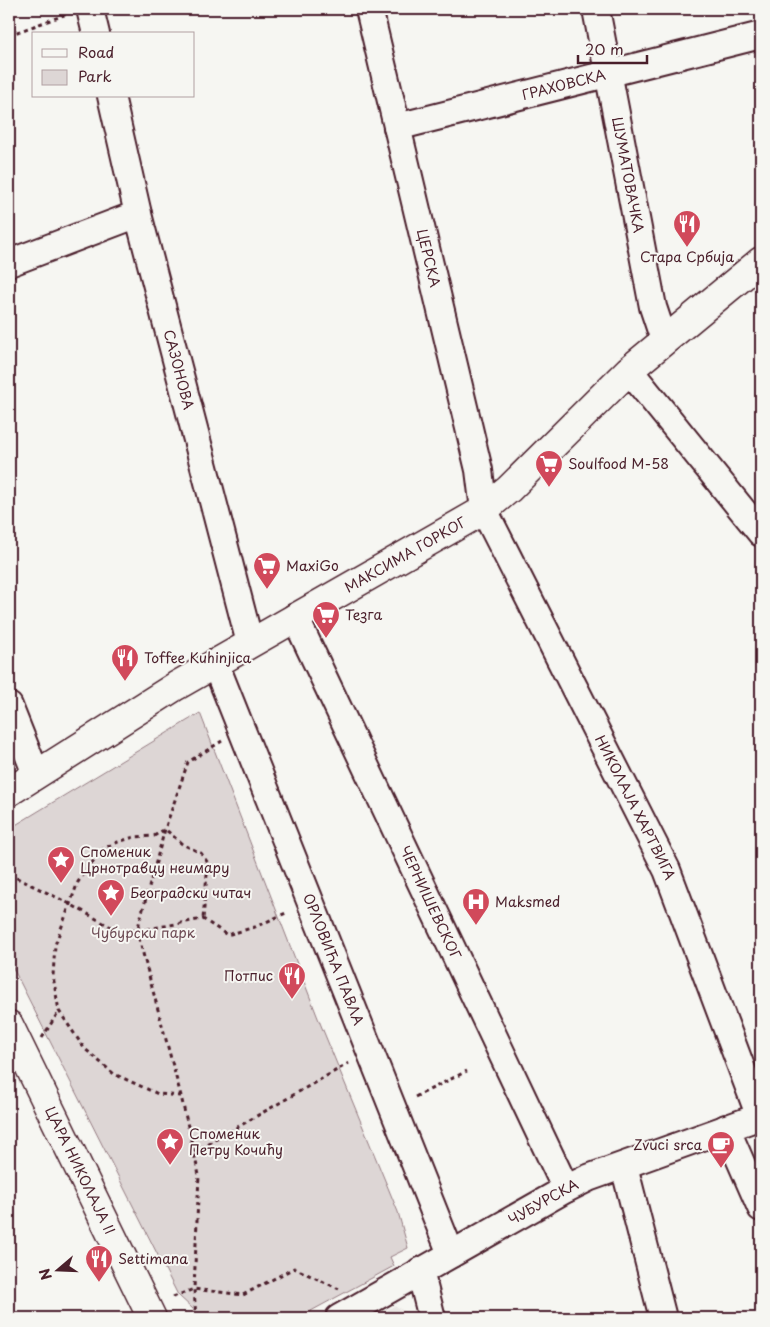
<svg xmlns="http://www.w3.org/2000/svg" width="770" height="1327" font-family="'Playpen Sans',sans-serif">
<style>
.built{fill:#e9e6e3}
.green{fill:#ddd6d5;stroke:#947a80}
.lines{fill:none;stroke-linecap:round;stroke-linejoin:round}
.minor-casing{stroke:#4a1f2b;stroke-width:30}
.secondary-casing{stroke:#4a1f2b;stroke-width:31}
.path{stroke:#4a1f2b;stroke-width:3;stroke-dasharray:4 4;stroke-linecap:butt}
.minor{stroke:#f6f6f2;stroke-width:26}
.secondary{stroke:#f6f6f2;stroke-width:28}
.labels{text-anchor:middle;stroke-width:4;stroke-linejoin:round;paint-order:stroke}
.street-label{font-size:14px;fill:#4a1f2b;stroke:#f6f6f2}
.poi-label{font-size:14px;fill:#4a1f2b;stroke:#f6f6f2;text-anchor:start}
.park-label{font-size:14px;fill:#6f4d56;stroke:#f6f6f2}
</style>
<rect width="100%" height="100%" fill="#f6f6f2"/>
<filter id="ink" filterUnits="userSpaceOnUse"><feTurbulence type="fractalNoise" baseFrequency=".02" numOctaves="2"/><feDisplacementMap in="SourceGraphic" scale="10" xChannelSelector="R" yChannelSelector="G"/><feConvolveMatrix kernelMatrix="1 2 1 2 8 2 1 2 1" color-interpolation-filters="sRGB"/></filter>
<g filter="url(#ink)">
<path class="built" d="M394,1306L412,1315V1318H373Z"/>
<path class="green" d="M200,713L318,1018L398,1212L408,1248L390,1257L394,1266L298,1318H198L193,1309L178,1295L9,960V829Z"/>
<g class="lines">
<defs>
<g id="minor">
<path d="M90,9L96,34"/>
<path id="s1" d="M369,9L479,470L484,510L667,870L760,1117"/>
<path id="s2" d="M596,9L653,307L664,340"/>
<path id="s3" d="M111,96L138,214L250,643"/>
<path id="s4" d="M397,127L761,35"/>
<path d="M9,263L138,214"/>
<path d="M629,370L761,533"/>
<path id="s5" d="M295,617L566,1189"/>
<path id="s6" d="M215,663L451,1254"/>
<path d="M9,706L36,774"/>
<path d="M726,1128L761,1208"/>
<path d="M624,1166L663,1318"/>
<path d="M420,1271L432,1318"/>
<path id="s7" d="M339,1318L566,1189L588,1178L761,1116"/>
</g>
<g id="secondary">
<path id="s8" d="M9,792L176,686L484,510L509,489L629,370L761,261"/>
<path id="s9" d="M9,1025L152,1318"/>
</g>
</defs>
<use href="#minor" class="minor-casing"/>
<use href="#secondary" class="secondary-casing"/>
<path class="path" d="M9,35L67,14
M9,874L70,904L116,930L137,931L203,919L227,935L255,927L288,912
M42,1038L59,1011
M181,1096L158,1094L114,1074L84,1048L59,1011L53,976L55,945L70,904L78,882L95,859L104,848L118,842L134,837L154,836L165,829L182,844L201,853L208,863L203,919
M415,1097L467,1071
M194,1152L349,1063
M173,1297L194,1289L243,1295L294,1268L339,1289
M196,1318L194,1289L199,1175L181,1096L137,931L165,829L188,762L222,741"/>
<use href="#minor" class="minor"/>
<use href="#secondary" class="secondary"/>
</g>
</g>
<defs>
<symbol id="restaurant-pin" viewBox="-11 -11 22 30"><path d="M0 17L-7.5 6A9.5 9.5 0 1 1 7.5 6Z" fill="#d1495b" stroke="#f6f6f2"/><path d="M-5-6h1v4h1v-4h1v4h1v-4h1v5L-1.5 .5V6h-2V.5L-5-1ZM5-6V6H3V1.5H1.5Q1.5-4 5-6Z" fill="#fff"/></symbol>
<symbol id="supermarket-pin" viewBox="-11 -11 22 30"><path d="M0 17L-7.5 6A9.5 9.5 0 1 1 7.5 6Z" fill="#d1495b" stroke="#f6f6f2"/><path d="M-6-5.5h2.5l.6 2H6L4.5 2H-2.5L-4.4-4H-6ZM-1.5 3.2a1.3 1.3 0 1 0 .1 0ZM3 3.2a1.3 1.3 0 1 0 .1 0Z" fill="#fff"/></symbol>
<symbol id="sight-pin" viewBox="-11 -11 22 30"><path d="M0 17L-7.5 6A9.5 9.5 0 1 1 7.5 6Z" fill="#d1495b" stroke="#f6f6f2"/><path d="M0-6L1.8-2.2L6-1.7L2.9 1.2L3.7 5.4L0 3.3L-3.7 5.4L-2.9 1.2L-6-1.7L-1.8-2.2Z" fill="#fff"/></symbol>
<symbol id="hospital-pin" viewBox="-11 -11 22 30"><path d="M0 17L-7.5 6A9.5 9.5 0 1 1 7.5 6Z" fill="#d1495b" stroke="#f6f6f2"/><path d="M-5-5h3v3.5h4V-5h3V5h-3V1.5h-4V5h-3Z" fill="#fff"/></symbol>
<symbol id="cafe-pin" viewBox="-11 -11 22 30"><path d="M0 17L-7.5 6A9.5 9.5 0 1 1 7.5 6Z" fill="#d1495b" stroke="#f6f6f2"/><path d="M-5.5-4.5H6V0H3Q3 3.5 0 3.5H-2.5Q-5.5 3.5-5.5 0ZM3-3.2v2h1.7v-2ZM-6 4.5H4V6H-6Z" fill="#fff"/></symbol>
</defs>
<g fill-rule="evenodd">
<use href="#restaurant-pin" x="671" y="208" width="32" height="43"/>
<use href="#supermarket-pin" x="533" y="448" width="32" height="43"/>
<use href="#supermarket-pin" x="251" y="550" width="32" height="43"/>
<use href="#supermarket-pin" x="310" y="599" width="32" height="43"/>
<use href="#restaurant-pin" x="109" y="642" width="32" height="43"/>
<use href="#sight-pin" x="45" y="844" width="32" height="43"/>
<use href="#sight-pin" x="95" y="877" width="32" height="43"/>
<use href="#hospital-pin" x="460" y="886" width="32" height="43"/>
<use href="#restaurant-pin" x="276" y="960" width="32" height="43"/>
<use href="#sight-pin" x="154" y="1126" width="32" height="43"/>
<use href="#cafe-pin" x="705" y="1129" width="32" height="43"/>
<use href="#restaurant-pin" x="83" y="1243" width="32" height="43"/>
</g>
<g class="labels">
<g class="street-label">
<text dy="5" stroke="none"><textPath href="#s4" startOffset="172">ГРАХОВСКА</textPath></text>
<text dy="5" stroke="none"><textPath href="#s2" startOffset="169">ШУМАТОВАЧКА</textPath></text>
<text dy="5" stroke="none"><textPath href="#s1" startOffset="256">ЦЕРСКА</textPath></text>
<text dy="5" stroke="none"><textPath href="#s3" startOffset="282">САЗОНОВА</textPath></text>
<text dy="5" stroke="none"><textPath href="#s8" startOffset="462">МАКСИМА ГОРКОГ</textPath></text>
<text dy="5" stroke="none"><textPath href="#s1" startOffset="848">НИКОЛАЈА ХАРТВИГА</textPath></text>
<text dy="5" stroke="none"><textPath href="#s5" startOffset="316">ЧЕРНИШЕВСКОГ</textPath></text>
<text dy="5" stroke="none"><textPath href="#s6" startOffset="319">ОРЛОВИЋА ПАВЛА</textPath></text>
<text dy="5" stroke="none"><textPath href="#s9" startOffset="162">ЦАРА НИКОЛАЈА II</textPath></text>
<text dy="5" stroke="none"><textPath href="#s7" startOffset="235">ЧУБУРСКА</textPath></text>
</g>
<g class="poi-label">
<text x="687" y="262" text-anchor="middle">Стара Србија</text>
<text x="568" y="469">Soulfood M-58</text>
<text x="286" y="571">MaxiGo</text>
<text x="345" y="620">Тезга</text>
<text x="144" y="663">Toffee Kuhinjica</text>
<text x="80" y="857">Споменик<tspan x="80" dy="16">Црнотравцу неимару</tspan></text>
<text x="130" y="898">Београдски читач</text>
<text x="495" y="907">Maksmed</text>
<text x="273" y="981" text-anchor="end">Потпис</text>
<text x="189" y="1139">Споменик<tspan x="189" dy="16">Петру Кочићу</tspan></text>
<text x="702" y="1150" text-anchor="end">Zvuci srca</text>
<text x="118" y="1264">Settimana</text>
</g>
<g class="park-label">
<text x="143" y="938">Чубурски парк</text>
</g>
</g>
<rect width="770" height="1327" fill="none" stroke="#f6f6f2" stroke-width="30"/>
<rect x="15" y="15" width="740" height="1297" fill="none" stroke="#4a1f2b" stroke-width="2" filter="url(#ink)"/>
<rect x="32" y="32" width="162" height="65" fill="#f6f6f2" stroke="#b1a0a2"/>
<rect x="42" y="49" width="25" height="8" fill="#f6f6f2" stroke="#b1a0a2"/>
<text x="78" y="58" font-size="15" fill="#4a1f2b">Road</text>
<rect x="42" y="70" width="25" height="15" fill="#ddd6d5" stroke="#b1a0a2"/>
<text x="78" y="82" font-size="15" fill="#4a1f2b">Park</text>
<g transform="translate(58 1270) rotate(251)" stroke="#f6f6f2" stroke-width="4" paint-order="stroke">
<path d="M0-4L9 19L0 12L-9 19Z" fill="#4a1f2b"/>
<text y="-8" font-size="14" font-weight="bold" text-anchor="middle" fill="#4a1f2b">N</text>
</g>
<path d="M578 55v8h69v-8" fill="none" stroke="#4a1f2b" stroke-width="2.5"/>
<text x="585" y="55" font-size="15" fill="#4a1f2b" stroke="#f6f6f2" stroke-width="4" paint-order="stroke">20 m</text>
</svg>
